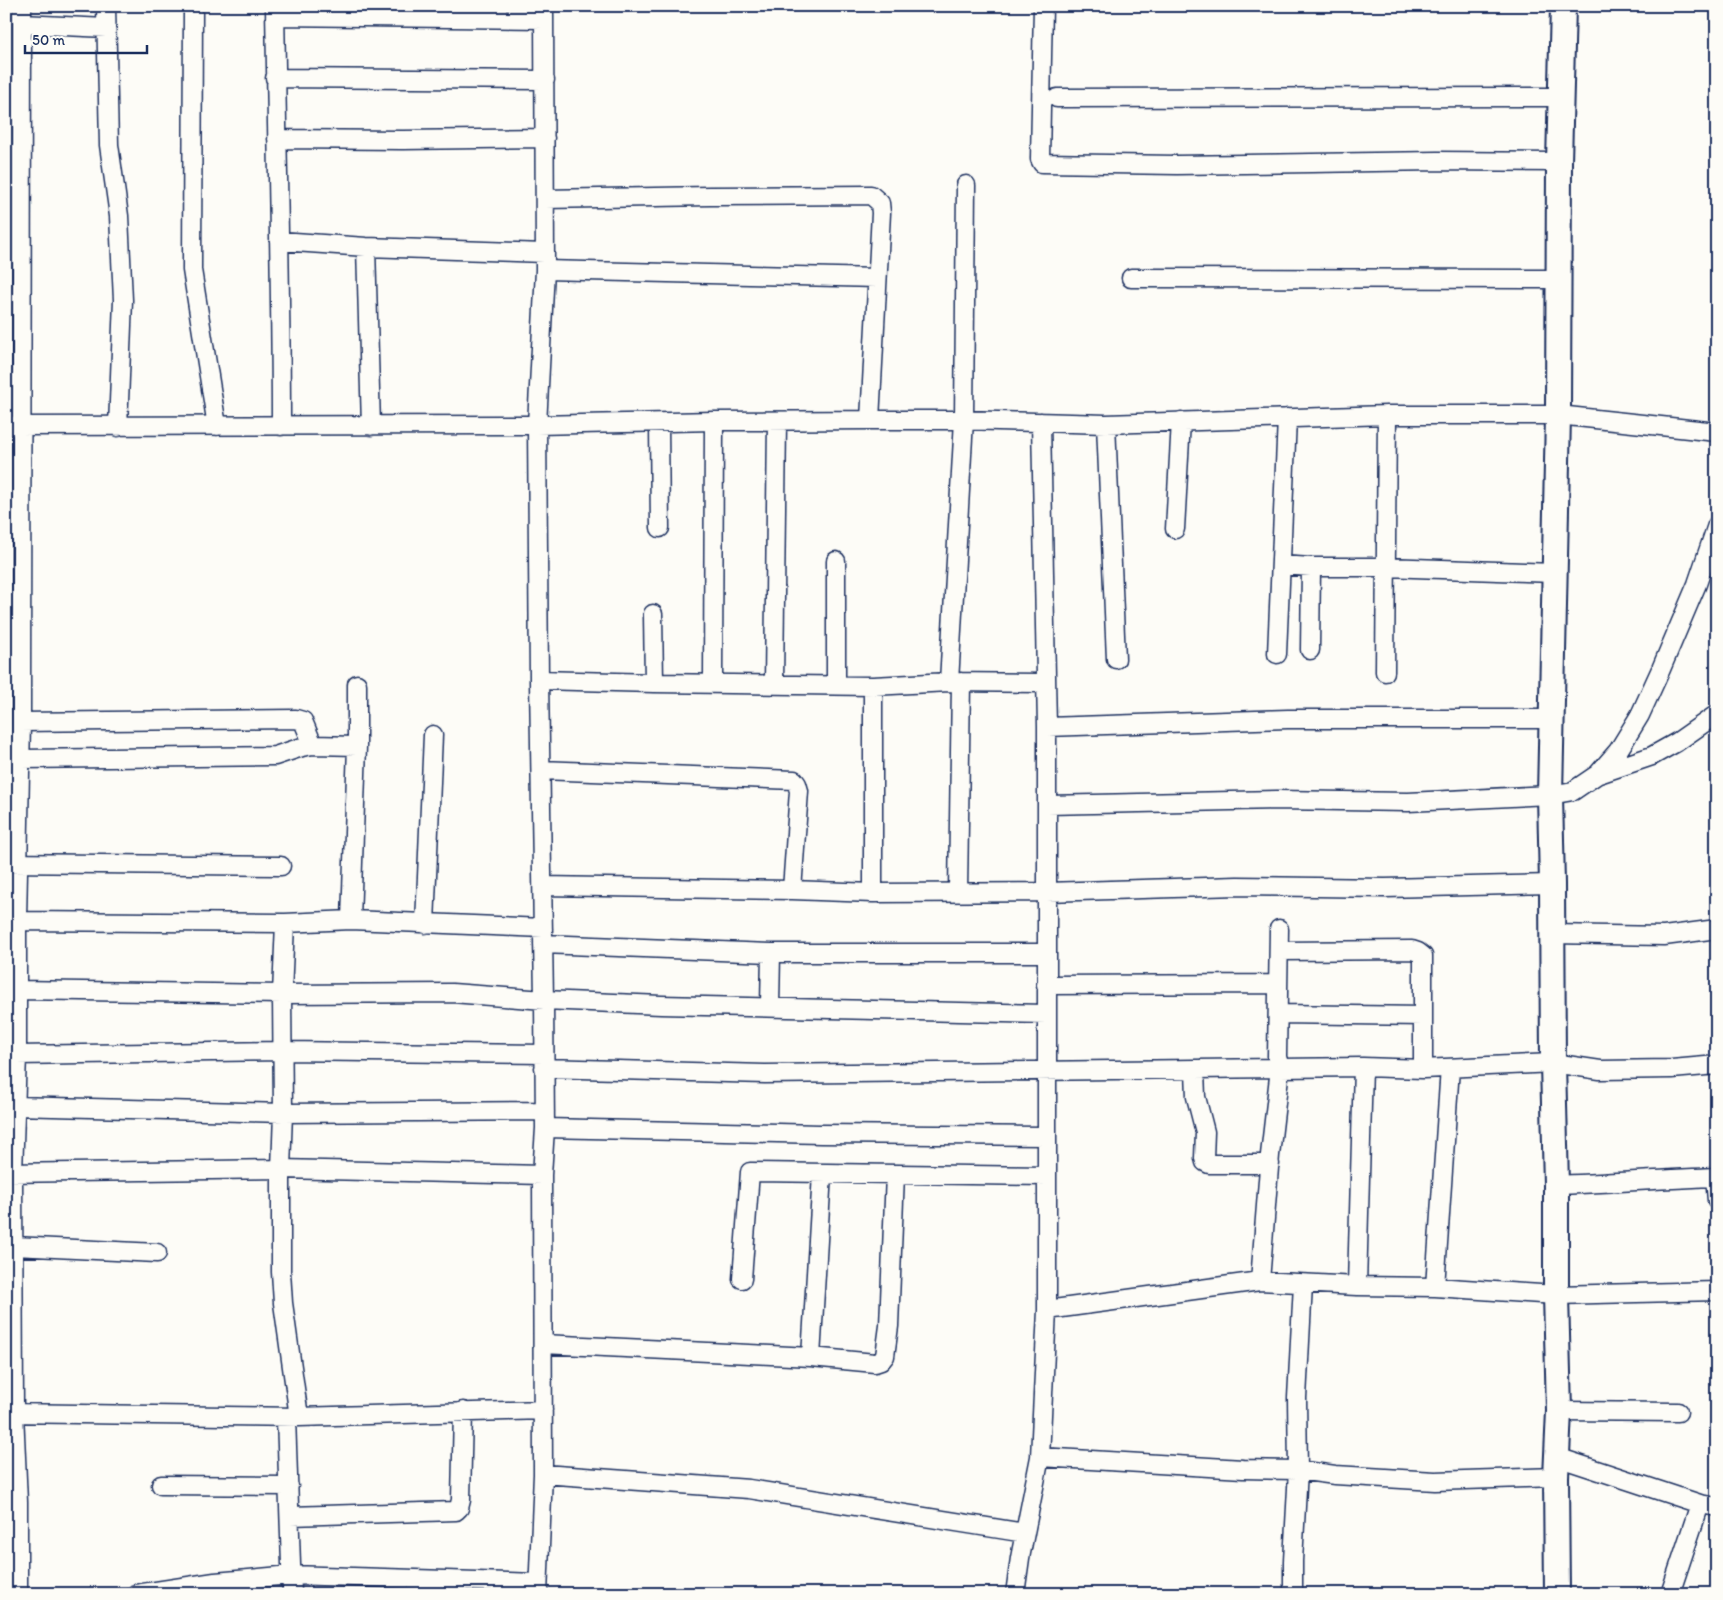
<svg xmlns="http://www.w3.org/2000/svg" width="1723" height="1600" font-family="Itim,sans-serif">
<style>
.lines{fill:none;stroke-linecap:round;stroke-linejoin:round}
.street-casing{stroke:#1b2f5e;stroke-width:21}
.secondary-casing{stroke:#1b2f5e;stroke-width:28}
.street{stroke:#fdfcf7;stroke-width:18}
.secondary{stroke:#fdfcf7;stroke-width:24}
</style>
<rect width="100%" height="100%" fill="#fdfcf7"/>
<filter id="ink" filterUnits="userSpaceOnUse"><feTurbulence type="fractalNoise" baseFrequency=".02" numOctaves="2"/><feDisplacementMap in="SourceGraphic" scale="10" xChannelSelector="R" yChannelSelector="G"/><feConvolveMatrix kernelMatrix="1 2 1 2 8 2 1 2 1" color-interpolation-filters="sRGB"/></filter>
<g filter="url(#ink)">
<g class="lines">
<defs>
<path id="street" d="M106,6L109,145L119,216L123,300L118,427
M193,6L192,270L217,426
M275,6C277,146 281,286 281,426
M1043,6L1040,159L1042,163L1177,165L1437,161L1559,162
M275,16L544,19
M22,24L106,28
M275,78L545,80
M1057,98L1560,97
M277,139L403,140L545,138
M545,199L710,196L871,195L880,203L881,213L870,420
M280,241L366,247L544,253
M366,247L371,426
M545,270L877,278
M1131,278L1559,279
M659,423L660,528
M1106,424L1116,659
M6,426L537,425L714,421L870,420H964L1106,424L1387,415H1558L1717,432
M1175,529L1181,421
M836,561V684
M1281,565L1311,567H1386L1554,573
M653,614L654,683
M1310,650L1311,567
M1277,654L1287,418
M1385,672L1387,415
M539,680L654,683L873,686L949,682L1045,683
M949,682L964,420L966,185
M713,684L714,421
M774,684L777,421
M873,686V893
M21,722L296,719L303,721L313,745
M1047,727L1288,719H1551
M21,759L275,756L302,747L313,745L357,746
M541,770L794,780L797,784L799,791L792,890
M1599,774L1652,756L1677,742L1717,714
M1047,805L1277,800L1408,802L1550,795L1573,791L1598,774L1618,751L1640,715L1661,669L1697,584L1717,525
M6,863L281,866
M543,886L792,890L873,893L1047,892L1237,886L1385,888L1552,884
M958,892L961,682
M351,920L357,746V684
M17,921L285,923L351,920L543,928
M285,923L282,994L283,1113L281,1169V1272L283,1303L299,1417
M425,924L433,735
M1552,934L1664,936L1717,929
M543,944L771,953H1046
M1279,951L1412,950L1418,952L1423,956V1069
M1046,985L1278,984
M17,990L282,994L452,993L544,1000L661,1005L1046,1014
M770,1006L771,953
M1278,1014L1423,1016
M17,1055L283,1051L544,1054
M544,1068L765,1074L1280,1068L1363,1067L1423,1069L1553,1063L1600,1070L1672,1069L1717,1065
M1195,1070L1196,1097L1205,1132L1204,1158L1205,1162L1209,1164H1270
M15,1106L283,1113L545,1111
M545,1128L821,1134L1047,1136
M6,1173L281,1169L542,1175
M1715,1177L1717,1201
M1556,1185C1610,1183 1663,1179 1717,1177
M14,1246L157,1253
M742,1279L750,1172L1047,1176
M1260,1281L1270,1155L1280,1068L1277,1057L1279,929
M1357,1286L1363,1067
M1435,1287L1450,1068
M1047,1310L1260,1281L1357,1286L1435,1287L1556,1295L1717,1291
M543,1344L811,1357L875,1363L881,1361L885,1356L889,1326L895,1174
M811,1357L822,1174
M1559,1411L1678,1412
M6,1413L299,1417L543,1410
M286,1417L292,1594
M1040,1457L1243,1469L1298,1470L1335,1475L1435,1481L1556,1477
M1557,1457L1700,1504L1717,1507
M543,1474L749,1489L1025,1533
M161,1485L289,1486
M290,1516L456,1511L459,1508L461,1500L463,1411
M18,1594V1502L14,1413L13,1173L17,1055V921L21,722L22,6
M136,1594L215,1582L291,1575L537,1583
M538,1594L543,1474L542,1175L545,1128L544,1000L539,680L537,425L545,270L544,6
M1015,1594L1020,1558L1040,1457L1047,1310V727L1041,422
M1293,1594V1561L1298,1470L1297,1398L1303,1284
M1670,1594L1700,1504"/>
<path id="secondary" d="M1557,1594L1556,1477L1559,1411L1556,1295V1185L1553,1063L1552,884L1550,795L1558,415L1559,162L1563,6"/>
</defs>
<use href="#street" class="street-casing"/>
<use href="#secondary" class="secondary-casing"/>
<use href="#street" class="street"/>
<use href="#secondary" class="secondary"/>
</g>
</g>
<rect width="1723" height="1600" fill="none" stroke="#fdfcf7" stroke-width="25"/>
<rect x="12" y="12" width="1698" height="1575" fill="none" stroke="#1b2f5e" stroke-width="2" filter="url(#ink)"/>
<path d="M25 45v8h122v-8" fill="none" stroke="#1b2f5e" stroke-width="2.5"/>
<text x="32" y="45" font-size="15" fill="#1b2f5e" stroke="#fdfcf7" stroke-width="4" paint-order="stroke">50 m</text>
</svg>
